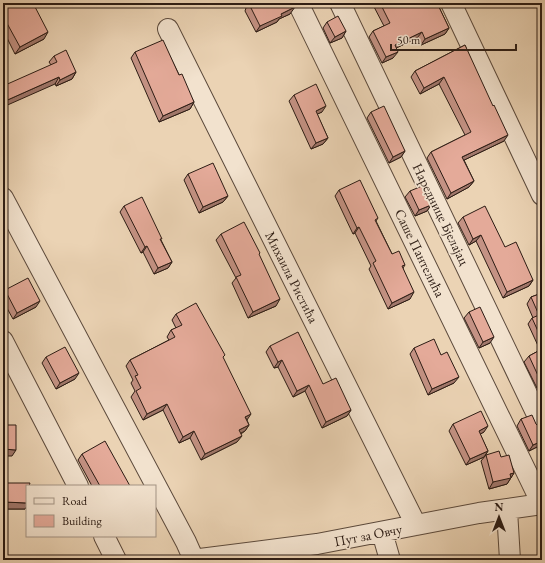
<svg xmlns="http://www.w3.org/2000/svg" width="545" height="563" font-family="'EB Garamond',serif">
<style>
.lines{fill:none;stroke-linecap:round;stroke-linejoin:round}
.minor-casing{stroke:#5c4a3c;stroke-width:22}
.minor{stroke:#f2e2ce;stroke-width:20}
.wall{fill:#c49284;stroke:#2c1c14}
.shaded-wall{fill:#a0776b;stroke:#2c1c14}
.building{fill:#e4aa99;stroke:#2c1c14}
.labels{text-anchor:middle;stroke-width:3.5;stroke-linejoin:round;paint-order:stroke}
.street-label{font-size:14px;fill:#2c1c14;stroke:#f2e2ce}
</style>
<rect width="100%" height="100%" fill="#ebd3b4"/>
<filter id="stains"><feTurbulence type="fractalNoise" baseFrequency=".005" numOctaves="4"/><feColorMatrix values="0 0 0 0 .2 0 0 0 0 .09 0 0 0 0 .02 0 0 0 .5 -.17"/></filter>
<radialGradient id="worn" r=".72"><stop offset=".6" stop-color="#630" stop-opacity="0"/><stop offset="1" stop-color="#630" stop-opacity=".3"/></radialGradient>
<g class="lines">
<defs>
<path id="minor" d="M298,3L542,504
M340,3L542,425
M451,3L542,195
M168,29L416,525
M3,198L186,542L194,560
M3,341L78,486
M507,510L510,560
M382,532L390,560
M104,536L116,560
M192,560L317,544L479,513L542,504"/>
</defs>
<use href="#minor" class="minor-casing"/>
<use href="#minor" class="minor"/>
</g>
<path class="wall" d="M3,3L44,39L15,54L3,30Z
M244,3H293L290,14L279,19L277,22L256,32L245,11L246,8Z
M372,3H437L449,28L445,34L421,45L417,38L396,48L393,58L382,63L369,37L373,31L384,26Z
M327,22L346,31L342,38L330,43L323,28Z
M465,45L504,141L464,160L474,181L469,187L447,199L427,158L431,152L465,135L439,84L420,94L411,77L415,71Z
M135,52L179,75L194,102L190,109L159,122L131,58Z
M54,56L76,72L72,79L56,86L51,65L49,62Z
M294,95L322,112L317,114L328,138L323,144L311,149L289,101Z
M371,112L405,151L401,157L389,163L367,118Z
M188,174L228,196L223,202L199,213L184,180Z
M339,190L378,218L376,221L392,254L405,265L403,268L410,299L388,309L369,269L371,266L355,233L353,234L335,196Z
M410,191L431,205L427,211L415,216L405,197Z
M124,206L161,240L172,262L168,268L154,274L143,252L141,253L120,212Z
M463,217L505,247L533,280L529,286L503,298L476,241L469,245L458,223Z
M221,234L276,306L248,318L232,283L236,278L216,240Z
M5,290L36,307L13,319L3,301V293Z
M542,293V386L537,388L524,362L529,356L540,350L528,324L532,318H533L527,304L531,297Z
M469,312L490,343L479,348L464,318Z
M176,314L223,358L247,420L249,425L245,431L241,434L237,442L201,460L190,438L179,443L163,410L143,420L131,397L135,391L131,383L133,380L126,366L130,360L169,340L167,337L171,330L176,328L172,320Z
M270,346L323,384L351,410L347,416L322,428L305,391L293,397L278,367L274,368L266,352Z
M414,348L454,383L428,395L410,354Z
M46,357L75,379L56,389L42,363Z
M521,419L536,424L542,431V444L541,445L529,451L517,426Z
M453,424L484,432L480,434L488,451L484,457L466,465L449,431Z
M82,454L130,486H92L78,460Z
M486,455L501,457L514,473L507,484L489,489L481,461Z
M3,483L27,486V506L25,509H3Z"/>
<path class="shaded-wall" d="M295,7L290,14L279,19L277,22L256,32L260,26L281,14Z
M449,28L445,34L421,45L425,39Z
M346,31L342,38L330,43L335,37Z
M48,32L44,39L15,54L20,47Z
M422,32L417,38L390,51L395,45Z
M398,52L393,58L382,63L386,57Z
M76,72L72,79L56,86L60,80Z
M59,77L55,84L3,107V102Z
M444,77L439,84L420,94L424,88Z
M194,102L190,109L159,122L163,116Z
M326,106L322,112L311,117L316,111Z
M508,135L504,141L458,163L462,157Z
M328,138L323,144L311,149L316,143Z
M405,151L401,157L389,163L393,157Z
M474,181L469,187L447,199L451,193Z
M228,196L223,202L199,213L203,207Z
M431,205L427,211L415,216L419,210Z
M359,227L355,233L353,234L357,228Z
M481,235L476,241L469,245L473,239Z
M147,246L143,252L141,253L145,247Z
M172,262L168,268L154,274L158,268Z
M533,280L529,286L503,298L507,292Z
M414,292L410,299L388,309L392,303Z
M280,299L276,306L248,318L253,312Z
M40,301L36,307L13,319L17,313Z
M494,337L490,343L479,348L483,342Z
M282,360L278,367L274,368L278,362Z
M79,373L75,379L56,389L60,383Z
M459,377L454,383L428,395L432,389Z
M541,382H542V386L537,388Z
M309,385L305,391L293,397L297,391Z
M167,404L163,410L143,420L147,414Z
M351,410L347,416L322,428L326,422Z
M251,414L247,420L245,417Z
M249,425L245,431L235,436L239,430Z
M488,426L484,432L475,437L479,431Z
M194,431L190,438L179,443L183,437Z
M242,436L237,442L201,460L205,454Z
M542,441L541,445L529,451L533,445Z
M3,449L16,450L12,456H3Z
M488,451L484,457L466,465L470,459Z
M514,473L507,484L489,489L493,482L510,474Z
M4,502L27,503V506L25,509H3V505Z"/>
<path class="building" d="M3,3H33L48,32L20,47L3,16Z
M251,3H293L295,7L281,14L282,16L260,26L249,4Z
M380,3H437L449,28L425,39L422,32L395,45L398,52L386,57L373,31L390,23Z
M338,16L346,31L335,37L327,22Z
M163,40L179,75L182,74L194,102L163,116L135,52Z
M465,45L493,106L494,105L508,135L462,157L474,181L451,193L431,152L471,132L444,77L424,88L415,71Z
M66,50L76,72L60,80L59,77L3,102V86L57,62L54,56Z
M316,84L326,106L316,111L328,138L316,143L294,95Z
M384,106L405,151L393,157L371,112Z
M213,163L228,196L203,207L188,174Z
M360,180L378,218L375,220L392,254L399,251L405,265L402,266L414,292L392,303L373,263L376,261L359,227L357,228L339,190Z
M422,186L431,205L419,210L410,191Z
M142,197L162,239H160L172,262L158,268L147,246L145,247L124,206Z
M485,206L505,247L516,242L533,280L507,292L481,235L473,239L463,217Z
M244,222L260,253L259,254L280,299L253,312L236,277L241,275L221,234Z
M28,278L40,301L17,313L5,290Z
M542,293V340L532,318L539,315L531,297Z
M196,303L225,355L223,357L251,414L245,417L249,425L239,430L242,436L205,454L194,431L183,437L167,404L147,414L136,391L141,388L135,376L138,375L130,360L175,337L171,330L182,325L176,314Z
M480,307L494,337L483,342L469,312Z
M298,332L323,384L336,378L351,410L326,422L309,385L297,391L282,360L278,362L270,346Z
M434,339L441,355L447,352L459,377L432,389L414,348Z
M65,347L79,373L60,383L46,357Z
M542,349V382H541L529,356Z
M481,411L488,426L479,431L488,451L470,459L453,424Z
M532,415L536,424L541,429L542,431V441L533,445L521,419Z
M3,425H16V450L3,449Z
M105,441L130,486H100L82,454Z
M499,451L501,457L509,455L514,473L510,474L511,478L493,482L486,455Z
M3,483H30L29,486H27V503L4,502L5,497H3Z"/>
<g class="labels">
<g class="street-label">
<text transform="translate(441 214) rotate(64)" y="5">Нареднице Бјелајац</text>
<text transform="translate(420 253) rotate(64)" y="5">Саше Пантелића</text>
<text transform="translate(292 277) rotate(63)" y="5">Михаила Ристића</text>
<text transform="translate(368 535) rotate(-11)" y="5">Пут за Овчу</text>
</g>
</g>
<rect width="545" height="563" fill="none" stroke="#ebd3b4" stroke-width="16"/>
<rect x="4" y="4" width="537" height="555" fill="none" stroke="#2c1c14" stroke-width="2"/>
<rect x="8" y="8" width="529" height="547" fill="none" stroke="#2c1c14"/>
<rect x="26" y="485" width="130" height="52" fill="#f2e2ce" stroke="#a39384"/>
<rect x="34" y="498" width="20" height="6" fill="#f2e2ce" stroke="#a39384"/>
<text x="62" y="505" font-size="12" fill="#2c1c14">Road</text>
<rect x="34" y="515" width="20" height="12" fill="#e4aa99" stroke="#a39384"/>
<text x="62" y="525" font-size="12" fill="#2c1c14">Building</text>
<g transform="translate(499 517)" stroke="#f2e2ce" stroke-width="3" paint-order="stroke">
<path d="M0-3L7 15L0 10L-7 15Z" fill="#2c1c14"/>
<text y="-6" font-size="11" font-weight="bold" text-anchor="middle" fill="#2c1c14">N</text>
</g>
<path d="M391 44v6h125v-6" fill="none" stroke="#2c1c14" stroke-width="2"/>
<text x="397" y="44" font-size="12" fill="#2c1c14" stroke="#f2e2ce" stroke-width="3" paint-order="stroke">50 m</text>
<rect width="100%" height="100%" filter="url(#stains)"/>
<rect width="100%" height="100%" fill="url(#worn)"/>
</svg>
